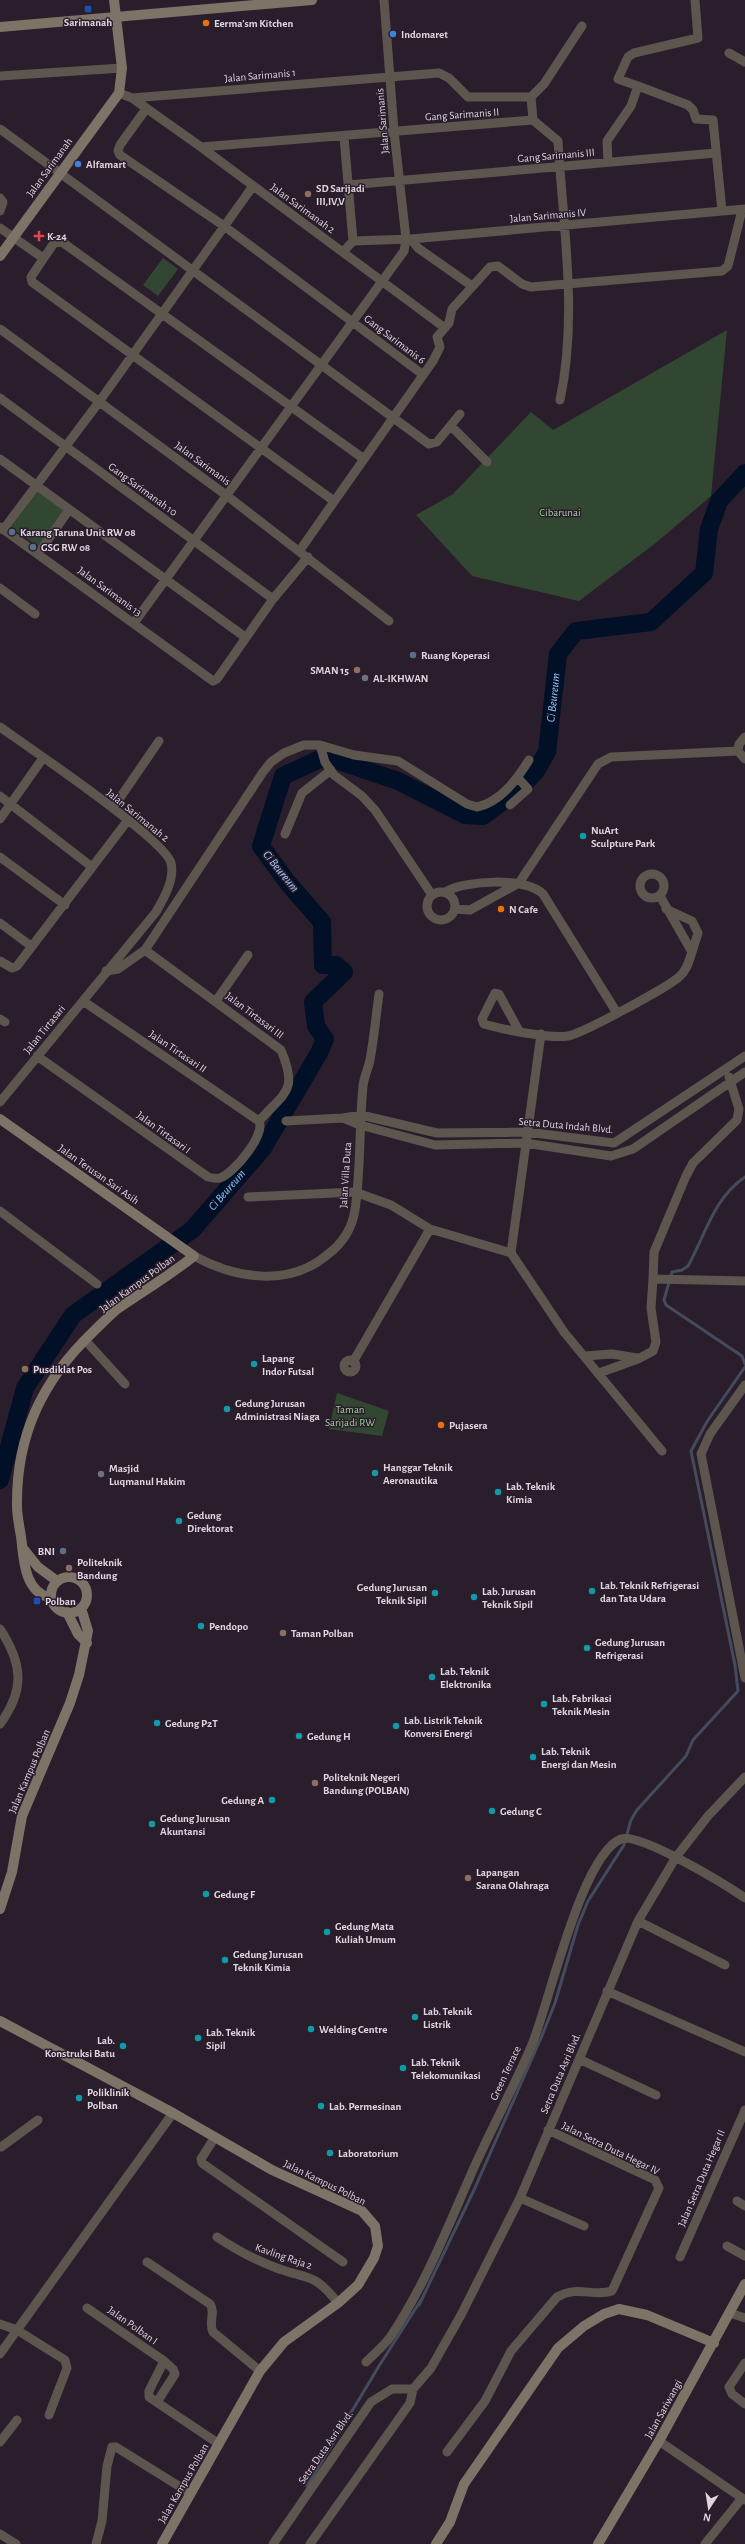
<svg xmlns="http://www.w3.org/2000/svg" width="745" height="2544" font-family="'Alegreya Sans',sans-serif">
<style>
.green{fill:#314731}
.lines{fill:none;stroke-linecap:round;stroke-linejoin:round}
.stream{stroke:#434b5e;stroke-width:3}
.river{stroke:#011026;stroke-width:18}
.street{stroke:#5d564f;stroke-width:9}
.secondary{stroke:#7d7367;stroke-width:10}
.transit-dot{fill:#1a4fb4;stroke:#2b1e2c;stroke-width:1.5}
.food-dot{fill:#e8710a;stroke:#2b1e2c;stroke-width:1.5}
.shop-dot{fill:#3f7fe0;stroke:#2b1e2c;stroke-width:1.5}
.education-dot{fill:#8d6e63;stroke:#2b1e2c;stroke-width:1.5}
.health-dot{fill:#e0444e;stroke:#2b1e2c;stroke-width:1.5}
.service-dot{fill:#5c6f8a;stroke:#2b1e2c;stroke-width:1.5}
.worship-dot{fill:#6b7280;stroke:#2b1e2c;stroke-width:1.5}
.culture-dot{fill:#0f9aa8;stroke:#2b1e2c;stroke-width:1.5}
.labels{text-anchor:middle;stroke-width:3;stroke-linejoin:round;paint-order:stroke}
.poi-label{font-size:11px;font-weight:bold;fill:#ded5df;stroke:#2b1e2c;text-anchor:start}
.street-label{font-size:11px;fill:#ded5df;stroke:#2b1e2c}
.park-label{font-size:11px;fill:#9ecc9c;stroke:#2b1e2c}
.water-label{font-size:12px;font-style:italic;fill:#9cc4f6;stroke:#2b1e2c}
</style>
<rect width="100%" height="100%" fill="#2b1e2c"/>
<path class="green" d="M163,258L178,269L158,296L143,285Z
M727,330L711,496L657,542L579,601L472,576L416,515L453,494L531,412L553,430Z
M37,491L64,510L39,547L11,528Z
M337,1393L389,1411L382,1436L329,1429Z"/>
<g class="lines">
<path class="stream" d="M745,1177C713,1199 706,1234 688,1266L682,1270L672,1272L664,1300L666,1305L742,1356L745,1364
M307,2486L379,2366L421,2300L419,2305L474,2190L541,2038L555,2003L578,1925L588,1901L624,1845L631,1820L637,1810L686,1756L693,1740L738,1691L735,1665L691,1451L708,1420L745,1367"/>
<path class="river" id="s1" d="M0,1480L25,1388L73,1315L192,1230L263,1148L319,1053L325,1039L316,1026L313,1002L344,972L336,965H323L322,922L288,883L261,846L283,776L322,758H330L398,781L465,815L483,816L518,790L536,771L547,752L558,654L576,631L651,622L704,573L709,529L719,501L745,473"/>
<path class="street" d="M729,53L745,62
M0,76L122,68
M638,86L618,79L628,57L634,53L698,38L695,0
M119,93L132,98L201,147L445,328
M531,97L544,84L582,26
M132,98L439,73L449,78L468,97H531L533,120
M146,109L120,145L118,151L120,155L224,226L422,374
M533,120L558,141C563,226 578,316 560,400
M0,129L429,444L437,442L460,414
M201,147L533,120
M608,162L607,141L631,106L638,86L688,105L693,110L696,119L713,120L722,211
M348,185L716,153
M0,198L3,202L0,211
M0,228L43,258
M411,239L418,248L472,286
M353,241L411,239L745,209
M343,252L353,241L344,137
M0,329L226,495L389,621
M0,398L273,599
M451,426L487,462
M0,459L245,637
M334,501L32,282L31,277L54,243L62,242L364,459
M0,527L213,681L217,679L273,599L308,557
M3,530L99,402L253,186
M300,550L433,361L440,347L437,337L449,323L452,309L490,267L498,266L522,284L531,287L722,271L728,266L742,210
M38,554L69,510
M0,588L35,614
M134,623L404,251L406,239L394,131L384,0
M0,727C28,747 165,839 171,863C175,879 164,898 156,912L0,1102
M745,737L739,744L738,751L745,759
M320,745L325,762L334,775L362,796L375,810L432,895
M0,796L92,867
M510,805L528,789L518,778
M113,808L159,741
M0,819L43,758
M285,834L302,793L331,770
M0,857L65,905
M640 886a12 12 0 1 1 24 0a12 12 0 1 1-24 0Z
M445,892C465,880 526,877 543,894L617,1013
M427 906a14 14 0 1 1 28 0a14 14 0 1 1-28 0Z
M455,909L470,910L519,883L598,764L611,757L738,751
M666,909L692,921L698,933L692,952
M0,923L31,946
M145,950L281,1050C298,1091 286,1091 259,1121
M0,961L12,968L17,966L128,820
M106,971L118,969L145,950L263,772L271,762L284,753L304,745H320L354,755L398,761L467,804L477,807C501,802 517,779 529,760
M83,1001L259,1121
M216,1001L248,955
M0,1019L5,1022
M519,1031L499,994L495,993L482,1019L484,1024C501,1029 550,1039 568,1036C581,1034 669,987 680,976C687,970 689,961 692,952L660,896
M37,1056L208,1177C212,1178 216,1179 220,1178C233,1174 266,1135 259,1121
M343,1118L360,1125L435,1145L525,1143L611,1156L633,1149L745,1072
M286,1121L343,1118L361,1115L437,1133L527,1132L614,1143L745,1056
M248,1197L355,1192L391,1205L430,1229L511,1253L564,1332L662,1451
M0,1211L97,1284
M511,1253L541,1034
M194,1256C236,1279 289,1287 327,1255C342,1244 352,1229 355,1210C361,1170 359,1127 363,1086C364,1077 368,1069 370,1060C374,1038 376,1016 379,994
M653,1279L654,1252L686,1176L693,1163L737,1120L739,1109L729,1077
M85,1340L125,1384
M585,1356L612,1354L637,1358
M344 1366a6 6 0 1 1 12 0a6 6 0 1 1-12 0Z
M353,1362L430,1229
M599,1373L638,1359L653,1351L656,1342L651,1308L653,1279L745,1281
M745,1385L710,1434L701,1454L745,1678
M0,1629C23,1664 25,1690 0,1724
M638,1921L725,1965
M607,1991L745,2052
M579,2059L656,2095
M215,2137L201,2159L202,2163L343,2262
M1,2147L38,2120
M520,2198L584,2226
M737,2201L745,2206
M217,2237C235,2249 253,2259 274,2267C307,2280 313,2271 338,2303
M727,2246L745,2256
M680,2257L745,2110
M147,2262L210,2304C216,2312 208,2323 213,2332L260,2371
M87,2308L164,2361L149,2391V2397L219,2444
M730,2313L745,2318
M0,2324L17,2330L173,2113
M0,2354L17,2330L65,2360L67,2368L49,2415
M366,2362C374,2354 384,2346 391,2336C427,2282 450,2221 476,2163C494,2124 514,2086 531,2047C549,2005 581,1855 621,1839C640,1832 726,1885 745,1898
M745,2363L729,2387L732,2394L745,2404
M157,2402L175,2374L173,2369L164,2361
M659,2441L745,2500
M0,2442L17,2420
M447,2452L485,2401L511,2351L557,2297C578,2285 593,2297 612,2291L659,2188L655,2180L548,2130
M0,2534L16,2544
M96,2544L102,2521L107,2466L112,2447H116L190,2493
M273,2544L371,2402L392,2389H413
M310,2544L410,2403L413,2389L431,2368L461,2315L520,2198L638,1921L676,1857L708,1816L745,1777
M705,2544L742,2498"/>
<path class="secondary" d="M0,27L312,0
M0,256L119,93L122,68L114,0
M0,1119L194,1256C169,1276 142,1292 116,1310C108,1317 100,1325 92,1333C42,1381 16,1436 17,1506C17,1519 21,1532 22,1545C24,1566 27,1593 51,1598
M22,1547L38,1567L57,1581
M51 1595a18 18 0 1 1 36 0a18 18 0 1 1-36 0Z
M67,1612L78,1634L87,1643
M0,1909L12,1872L22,1816L70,1703L79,1675L88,1631L81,1608
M0,2021L173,2113L272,2170L362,2211L375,2226L378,2246L374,2258L358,2285L338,2303L284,2342L260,2371L162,2544
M436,2544L450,2522L464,2484L558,2348L584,2326L604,2314L619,2309L647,2315L714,2343
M598,2544L659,2441L745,2284"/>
</g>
<g class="transit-dot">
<rect x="84" y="5" width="8" height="8" rx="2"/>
<rect x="33" y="1597" width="8" height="8" rx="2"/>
</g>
<g class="food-dot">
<circle cx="206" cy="23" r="4"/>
<circle cx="501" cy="909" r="4"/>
<circle cx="441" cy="1425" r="4"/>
</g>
<g class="shop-dot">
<circle cx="393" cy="34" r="4"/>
<circle cx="78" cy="164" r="4"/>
</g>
<g class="education-dot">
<circle cx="308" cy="194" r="4"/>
<circle cx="357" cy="670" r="4"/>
<circle cx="25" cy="1369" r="4"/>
<circle cx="69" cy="1568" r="4"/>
<circle cx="283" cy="1633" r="4"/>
<circle cx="315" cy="1783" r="4"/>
<circle cx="468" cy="1878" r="4"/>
</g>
<path class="health-dot" d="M37 230h4v4h4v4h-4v4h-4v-4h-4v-4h4z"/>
<g class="service-dot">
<circle cx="12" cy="532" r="4"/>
<circle cx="33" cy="547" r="4"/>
<circle cx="413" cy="655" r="4"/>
<circle cx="63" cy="1551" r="4"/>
</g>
<g class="worship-dot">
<circle cx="365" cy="678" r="4"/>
<circle cx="101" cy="1474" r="4"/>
</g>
<g class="culture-dot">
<circle cx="583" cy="836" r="4"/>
<circle cx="254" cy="1364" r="4"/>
<circle cx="227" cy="1409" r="4"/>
<circle cx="375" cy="1473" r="4"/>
<circle cx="498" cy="1492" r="4"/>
<circle cx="179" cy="1521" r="4"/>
<circle cx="592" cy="1591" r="4"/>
<circle cx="435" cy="1593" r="4"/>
<circle cx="474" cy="1597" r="4"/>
<circle cx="201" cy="1626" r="4"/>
<circle cx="587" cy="1648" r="4"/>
<circle cx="432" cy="1677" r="4"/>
<circle cx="544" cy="1704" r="4"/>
<circle cx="157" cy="1723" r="4"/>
<circle cx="396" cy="1726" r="4"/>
<circle cx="299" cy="1736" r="4"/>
<circle cx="533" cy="1757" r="4"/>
<circle cx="272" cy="1800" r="4"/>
<circle cx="492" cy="1811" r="4"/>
<circle cx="152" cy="1824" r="4"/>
<circle cx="206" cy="1894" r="4"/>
<circle cx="327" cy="1932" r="4"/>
<circle cx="225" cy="1960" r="4"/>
<circle cx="415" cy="2017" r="4"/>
<circle cx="311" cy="2029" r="4"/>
<circle cx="198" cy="2038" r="4"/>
<circle cx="123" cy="2046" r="4"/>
<circle cx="403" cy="2068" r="4"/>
<circle cx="79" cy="2098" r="4"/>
<circle cx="321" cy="2106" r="4"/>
<circle cx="330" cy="2153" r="4"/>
</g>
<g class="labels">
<g class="poi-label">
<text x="88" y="26" text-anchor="middle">Sarimanah</text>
<text x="214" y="27">Eerma'sm Kitchen</text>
<text x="401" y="38">Indomaret</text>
<text x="86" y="168">Alfamart</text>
<text x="316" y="192">SD Sarijadi<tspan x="316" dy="13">III,IV,V</tspan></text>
<text x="47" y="240">K-24</text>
<text x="20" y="536">Karang Taruna Unit RW 08</text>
<text x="41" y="551">GSG RW 08</text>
<text x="421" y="659">Ruang Koperasi</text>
<text x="349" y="674" text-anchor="end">SMAN 15</text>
<text x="373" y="682">AL-IKHWAN</text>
<text x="591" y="834">NuArt<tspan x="591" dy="13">Sculpture Park</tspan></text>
<text x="509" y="913">N Cafe</text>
<text x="262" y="1362">Lapang<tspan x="262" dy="13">Indor Futsal</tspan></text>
<text x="33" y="1373">Pusdiklat Pos</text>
<text x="235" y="1407">Gedung Jurusan<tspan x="235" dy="13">Administrasi Niaga</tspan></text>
<text x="449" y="1429">Pujasera</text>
<text x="383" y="1471">Hanggar Teknik<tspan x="383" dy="13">Aeronautika</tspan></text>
<text x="109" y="1472">Masjid<tspan x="109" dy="13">Luqmanul Hakim</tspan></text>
<text x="506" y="1490">Lab. Teknik<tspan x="506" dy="13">Kimia</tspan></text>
<text x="187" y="1519">Gedung<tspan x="187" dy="13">Direktorat</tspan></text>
<text x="55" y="1555" text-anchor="end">BNI</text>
<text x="77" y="1566">Politeknik<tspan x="77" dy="13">Bandung</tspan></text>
<text x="600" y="1589">Lab. Teknik Refrigerasi<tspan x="600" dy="13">dan Tata Udara</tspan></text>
<text x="427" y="1591" text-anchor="end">Gedung Jurusan<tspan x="427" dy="13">Teknik Sipil</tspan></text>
<text x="482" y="1595">Lab. Jurusan<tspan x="482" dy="13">Teknik Sipil</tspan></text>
<text x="45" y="1605">Polban</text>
<text x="209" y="1630">Pendopo</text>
<text x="291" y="1637">Taman Polban</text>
<text x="595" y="1646">Gedung Jurusan<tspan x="595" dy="13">Refrigerasi</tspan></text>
<text x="440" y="1675">Lab. Teknik<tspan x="440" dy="13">Elektronika</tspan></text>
<text x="552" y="1702">Lab. Fabrikasi<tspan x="552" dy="13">Teknik Mesin</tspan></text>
<text x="404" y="1724">Lab. Listrik Teknik<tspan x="404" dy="13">Konversi Energi</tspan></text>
<text x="165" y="1727">Gedung P2T</text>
<text x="307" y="1740">Gedung H</text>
<text x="541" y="1755">Lab. Teknik<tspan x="541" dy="13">Energi dan Mesin</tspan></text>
<text x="323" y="1781">Politeknik Negeri<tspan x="323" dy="13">Bandung (POLBAN)</tspan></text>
<text x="264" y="1804" text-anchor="end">Gedung A</text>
<text x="500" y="1815">Gedung C</text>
<text x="160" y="1822">Gedung Jurusan<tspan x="160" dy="13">Akuntansi</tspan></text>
<text x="476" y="1876">Lapangan<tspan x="476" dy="13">Sarana Olahraga</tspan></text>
<text x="214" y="1898">Gedung F</text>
<text x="335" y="1930">Gedung Mata<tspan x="335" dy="13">Kuliah Umum</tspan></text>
<text x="233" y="1958">Gedung Jurusan<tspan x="233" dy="13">Teknik Kimia</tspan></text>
<text x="423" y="2015">Lab. Teknik<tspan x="423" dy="13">Listrik</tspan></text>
<text x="319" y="2033">Welding Centre</text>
<text x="206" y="2036">Lab. Teknik<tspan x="206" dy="13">Sipil</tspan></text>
<text x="115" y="2044" text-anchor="end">Lab.<tspan x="115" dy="13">Konstruksi Batu</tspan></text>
<text x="411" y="2066">Lab. Teknik<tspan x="411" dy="13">Telekomunikasi</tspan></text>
<text x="87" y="2096">Poliklinik<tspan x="87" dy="13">Polban</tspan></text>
<text x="329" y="2110">Lab. Permesinan</text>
<text x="338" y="2157">Laboratorium</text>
</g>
<g class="street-label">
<text transform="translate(260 75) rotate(-5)" y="4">Jalan Sarimanis 1</text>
<text transform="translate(462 114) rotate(-4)" y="4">Gang Sarimanis II</text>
<text transform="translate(382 121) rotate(-95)" y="4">Jalan Sarimanis</text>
<text transform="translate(556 155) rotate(-5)" y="4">Gang Sarimanis III</text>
<text transform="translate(49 167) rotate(-54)" y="4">Jalan Sarimanah</text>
<text transform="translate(303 208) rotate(36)" y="4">Jalan Sarimanah 2</text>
<text transform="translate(548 215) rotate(-5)" y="4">Jalan Sarimanis IV</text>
<text transform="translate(395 339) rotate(37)" y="4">Gang Sarimanis 6</text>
<text transform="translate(203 463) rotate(36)" y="4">Jalan Sarimanis</text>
<text transform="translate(143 489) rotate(36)" y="4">Gang Sarimanah 10</text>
<text transform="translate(110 591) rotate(36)" y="4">Jalan Sarimanis 13</text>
<text transform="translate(138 815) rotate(39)" y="4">Jalan Sarimanah 2</text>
<text transform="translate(255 1015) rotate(37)" y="4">Jalan Tirtasari III</text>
<text transform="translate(44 1029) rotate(-51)" y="4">Jalan Tirtasari</text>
<text transform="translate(178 1051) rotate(34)" y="4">Jalan Tirtasari II</text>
<text transform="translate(566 1125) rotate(5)" y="4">Setra Duta Indah Blvd.</text>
<text transform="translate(164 1132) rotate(36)" y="4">Jalan Tirtasari I</text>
<text transform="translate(99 1174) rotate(35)" y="4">Jalan Terusan Sari Asih</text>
<text transform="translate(345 1175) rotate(-86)" y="4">Jalan Villa Duta</text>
<text transform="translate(137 1283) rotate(-36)" y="4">Jalan Kampus Polban</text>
<text transform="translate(29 1771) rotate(-67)" y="4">Jalan Kampus Polban</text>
<text transform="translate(505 2073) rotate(-65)" y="4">Green Terrace</text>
<text transform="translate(560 2073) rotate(-67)" y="4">Setra Duta Asri Blvd.</text>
<text transform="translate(611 2148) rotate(26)" y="4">Jalan Setra Duta Hegar IV</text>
<text transform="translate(701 2178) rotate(-67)" y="4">Jalan Setra Duta Hegar II</text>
<text transform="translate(325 2182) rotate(26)" y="4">Jalan Kampus Polban</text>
<text transform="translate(284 2256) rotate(19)" y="4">Kavling Raja 2</text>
<text transform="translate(133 2325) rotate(35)" y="4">Jalan Polban I</text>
<text transform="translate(663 2409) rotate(-61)" y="4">Jalan Sariwangi</text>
<text transform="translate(325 2447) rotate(-55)" y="4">Setra Duta Asri Blvd.</text>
<text transform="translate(183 2483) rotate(-60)" y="4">Jalan Kampus Polban</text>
</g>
<g class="park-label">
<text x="560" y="516">Cibarunai</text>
<text x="350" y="1413">Taman<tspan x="350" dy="13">Sarijadi RW</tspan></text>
</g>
<g class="water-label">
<text dy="4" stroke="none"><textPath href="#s1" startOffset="1246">Ci Beureum</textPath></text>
<text transform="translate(281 871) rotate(51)" y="4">Ci Beureum</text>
<text dy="4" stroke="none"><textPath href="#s1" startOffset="382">Ci Beureum</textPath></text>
</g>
</g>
<g transform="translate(709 2508) rotate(192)" stroke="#2b1e2c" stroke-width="3" paint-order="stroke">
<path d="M0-3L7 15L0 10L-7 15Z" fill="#ded5df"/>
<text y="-6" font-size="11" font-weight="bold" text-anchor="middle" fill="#ded5df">N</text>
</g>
</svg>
